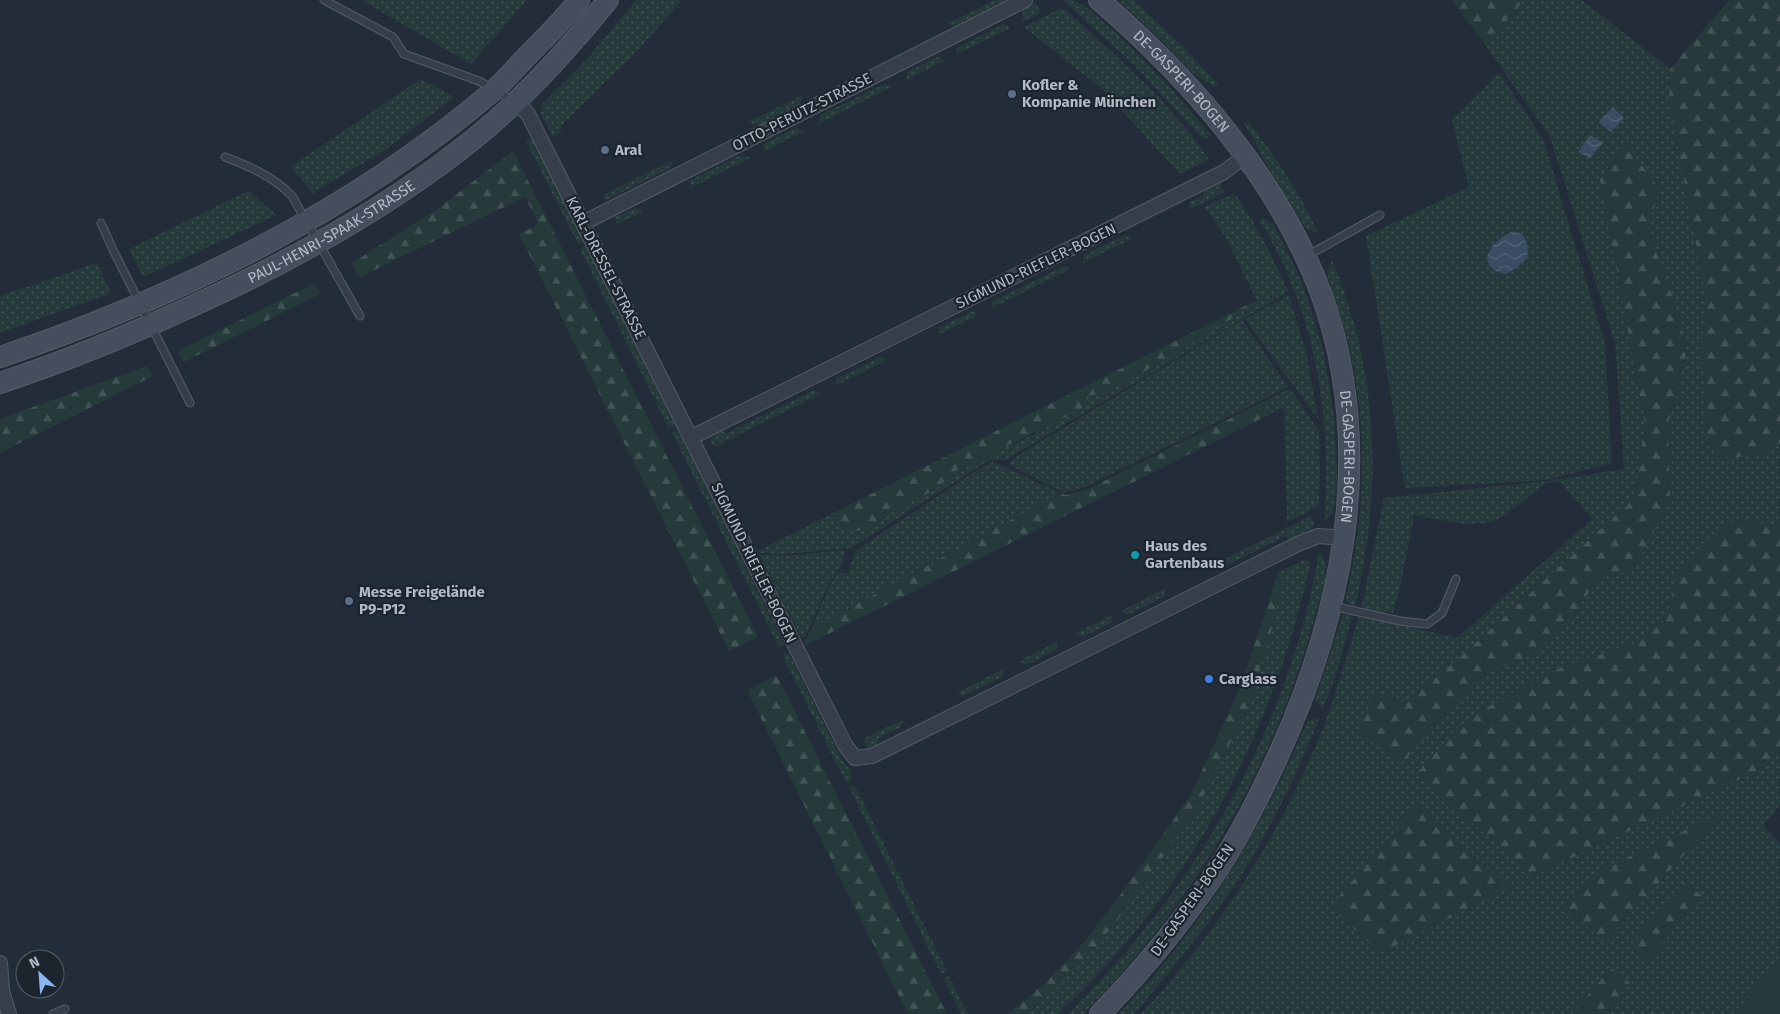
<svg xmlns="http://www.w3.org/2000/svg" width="1780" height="1014" font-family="'Fira Sans',sans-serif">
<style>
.grass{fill:url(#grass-dots);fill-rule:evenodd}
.forest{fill:url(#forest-firs)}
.pitch{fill:#263a3b}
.water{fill:url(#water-waves)}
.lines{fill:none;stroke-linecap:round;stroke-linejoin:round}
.service-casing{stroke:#545d67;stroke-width:9}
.minor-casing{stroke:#545d67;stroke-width:16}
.secondary-casing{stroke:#545d67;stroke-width:22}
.service{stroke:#363f49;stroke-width:7}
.minor{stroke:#363f49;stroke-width:14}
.secondary{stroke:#454e5c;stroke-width:20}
.service-dot{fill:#5c6f8a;stroke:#1c242e;stroke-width:2}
.culture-dot{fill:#0f9aa8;stroke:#1c242e;stroke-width:2}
.shop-dot{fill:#3f7fe0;stroke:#1c242e;stroke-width:2}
.labels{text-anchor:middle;stroke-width:4.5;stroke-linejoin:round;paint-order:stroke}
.street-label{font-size:15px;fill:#b1bac5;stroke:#1c242e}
.poi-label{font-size:15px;font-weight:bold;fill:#b1bac5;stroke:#1c242e;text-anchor:start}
</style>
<defs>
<pattern id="grass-dots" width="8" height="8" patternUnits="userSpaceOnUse" patternTransform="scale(1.25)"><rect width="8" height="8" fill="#263a3b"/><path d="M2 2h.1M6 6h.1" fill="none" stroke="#435456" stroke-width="1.8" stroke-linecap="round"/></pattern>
<pattern id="forest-firs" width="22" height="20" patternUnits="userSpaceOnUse" patternTransform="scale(1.25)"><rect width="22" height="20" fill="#263a3b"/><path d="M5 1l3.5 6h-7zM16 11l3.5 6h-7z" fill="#435456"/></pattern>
<pattern id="water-waves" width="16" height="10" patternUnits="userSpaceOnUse" patternTransform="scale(1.25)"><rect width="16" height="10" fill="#394c62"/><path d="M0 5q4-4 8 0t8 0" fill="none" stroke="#536477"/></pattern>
</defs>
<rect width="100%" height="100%" fill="#232d39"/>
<path class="grass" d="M361,0H527L471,64Z
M636,0H682L640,48L563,124L560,132L553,137L541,114L542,104L587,59Z
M995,0H1008L954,27L949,23Z
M1063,0H1072L1085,6L1116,33L1164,81L1211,135L1204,140L1133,64Z
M1118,0H1134L1182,46L1218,84L1214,87L1194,74L1154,33Z
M1524,0H1582L1670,69L1669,99L1705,293L1702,353L1704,383L1757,456L1780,443V527L1739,519L1677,573L1667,619L1637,644L1566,665L1499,700L1459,726L1766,767L1780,752V805L1763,825L1780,843V958L1735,1014H1141C1221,929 1284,829 1326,720C1339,686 1348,650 1359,615L1457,638L1592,519L1561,483L1552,482L1543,485C1532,493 1507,516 1496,520C1471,529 1439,519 1414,515L1400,587L1393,613L1361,609L1384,498L1548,481L1624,469L1615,343L1550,137L1486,46ZM1600,180L1660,190L1647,227L1680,318L1686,354L1668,425L1670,499L1628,571L1601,576L1570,617L1543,649L1522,659L1480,675L1402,762L1375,693L1408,701L1467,651L1635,498L1645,423Z
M1035,2L1041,13L1022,22L1023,9Z
M1059,9L1065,10C1116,55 1170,102 1209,159L1180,174L1101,88L1024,27Z
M1004,24L1010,28L955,55L958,47Z
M937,57L946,60L906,80L909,71Z
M1499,73L1543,138L1605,344L1612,463L1547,480L1405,488L1366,236L1469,187L1452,120Z
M421,79L454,97L385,150L313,193L290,167Z
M885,84L893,86L818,124L820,115Z
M803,95L800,104L758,125L749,122Z
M1248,121C1275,156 1300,193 1319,234L1308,229L1304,225L1265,162L1250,132L1244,124Z
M796,128L804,131L763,152L764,144Z
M531,138L583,242L578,244L526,141Z
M741,155L750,158L689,189L691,180Z
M673,160L670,168L605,201L603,195Z
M1219,182L1224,192L1189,210L1190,202L1203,196L1204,189Z
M248,191L277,215L143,277L129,249Z
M1233,194L1237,196C1257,226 1274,259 1288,292L1005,460H991L977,468L851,548L784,554L759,553L758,551L835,512L844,531L870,528L904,504L933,491L958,469L991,460V454L1035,434L1087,396L1107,392L1130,380L1234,317L1257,301L1225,236L1204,207Z
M635,208L643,212L617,224L612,213L619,216Z
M1263,218L1274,225L1297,272L1308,299L1324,354L1334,415L1337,477L1334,509L1332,513L1324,521C1332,416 1316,311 1259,220Z
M1125,235L1131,239L1083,263L1084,255Z
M585,246L675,426L669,429L580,249Z
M1332,260C1379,373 1383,488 1355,607L1345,601C1365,520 1368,437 1351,355C1347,336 1341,318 1335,300C1333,292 1328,283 1328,274C1327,269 1330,265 1332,260Z
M97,263L111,293L0,333V296Z
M1064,266L1070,269L992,308L993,301Z
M1289,295L1307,356L1318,419L1245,319Z
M973,311L978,315L938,335V328Z
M1242,320L1288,387L1085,487L1064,493L1008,464L1016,459L1017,456Z
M880,357L887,360L835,386L836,379Z
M814,390L820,394L714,447L710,440L720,430L727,433Z
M1287,390H1291L1319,431L1320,469L1319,503L1317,507L1287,522L1284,407L1266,416L1263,402Z
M677,430L784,645L779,648L672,433Z
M992,462L1003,466L1060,493L811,629L827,591L838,572L848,574L855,551L979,469Z
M1311,516L1315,526L1291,539L1286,536L1217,570L1211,566Z
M845,550L842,564L828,586L805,637H801L760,555H797Z
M1319,552C1334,562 1320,597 1316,612C1276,764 1194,904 1083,1014H1068C1194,890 1290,728 1319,552Z
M1305,559L1310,562V566C1271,737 1188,894 1058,1014H1026L1050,994L1091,953L1125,910L1197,809L1285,575L1278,573Z
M1166,588L1165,596L1128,615L1121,611Z
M1343,614L1353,615L1336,674L1323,709L1315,700Z
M1112,615L1111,623L1083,637L1076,633Z
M1058,642L1056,650L1026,665L1019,661Z
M788,652L843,762L850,769L852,780L846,783L782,655Z
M1003,669L1002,677L963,696L957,693Z
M1320,718C1295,777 1268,837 1231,891C1202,933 1170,972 1137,1011L1133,1014H1118C1202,931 1262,828 1308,720Z
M903,720L901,727L879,738L878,745L868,748L863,739Z
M854,784L947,971L941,974L849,787Z
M949,976L968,1014H961L944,979Z"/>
<path class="forest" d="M1452,0H1524L1486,46Z
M1729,0H1780V443L1757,456L1717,458L1703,426L1704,383L1702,353L1705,293L1669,99L1670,69Z
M1624,141L1660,190L1647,227L1680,318L1686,354L1668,425L1670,499L1643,553L1628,572L1601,576L1570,617L1543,649L1522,659L1480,675L1402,763L1358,732L1375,693L1408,701L1467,651L1635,498L1645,423L1600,180Z
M513,151L758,637L729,651L519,234L539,224L525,197L360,277L352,263L437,209Z
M315,283L320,294L184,362L178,351Z
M1257,300L1234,317L1130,380L1107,392L1087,396L1081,409L991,454V460L958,469L933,491L904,504L870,528L851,532L843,531L835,512Z
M147,366L153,376L0,453V419Z
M1263,402L1266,416L806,645L804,640L807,638L811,629L1060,493L1066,495L1086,490Z
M1739,519L1780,527V752L1766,767L1533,876L1416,774L1459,726L1499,700L1566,665L1637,644L1667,619L1677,573L1710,536Z
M1278,573L1285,575L1268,643L1251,701L1197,809L1125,910L1091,953L1050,994L1026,1014H1008L1046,982L1083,943L1116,901L1190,796L1239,691Z
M776,675L947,1014H908L747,690Z
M1419,803L1509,888L1381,953L1330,907Z
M1723,812L1604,943L1567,908L1594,874Z
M1684,883L1703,896L1647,961L1629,947Z
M1611,968L1630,983L1604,1014H1572Z"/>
<path class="pitch" d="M1780,958V1014H1735Z"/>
<path class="water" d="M1613,107L1624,118L1611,132L1598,122Z
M1590,135L1603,143L1590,158L1578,152Z
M1511,232L1521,233C1536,254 1525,265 1505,274C1473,266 1490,242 1511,232Z"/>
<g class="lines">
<defs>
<path id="service" d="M324,0L393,37L404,54L479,81L513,101
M225,157C249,166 274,177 292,196L360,316
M101,223L113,250L190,403
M1307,256L1380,215
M1332,606L1400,621L1427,624L1442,613L1456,579
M53,1014L65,1009"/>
<path id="minor" d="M516,102L528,114L845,745L855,758L872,756L1298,544L1318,536L1345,538
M583,223L1025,0
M692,437L1224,172L1245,156
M0,963L2,991L9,1014"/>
<g id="secondary">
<path id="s1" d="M1099,0C1191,79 1280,181 1322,296C1378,454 1341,624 1271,771C1255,805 1238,838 1218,869C1183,921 1144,969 1100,1014"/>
<path d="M0,357C178,297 350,213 493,91C507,79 518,65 530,53C547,36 564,19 579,0"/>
<path id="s2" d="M0,383C69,360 137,332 203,301C299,257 392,205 475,138C524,98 568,50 608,0"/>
</g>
</defs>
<use href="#service" class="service-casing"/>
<use href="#minor" class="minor-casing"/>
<use href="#secondary" class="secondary-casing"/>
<use href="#service" class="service"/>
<use href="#minor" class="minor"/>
<use href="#secondary" class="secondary"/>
</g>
<g class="service-dot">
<circle cx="1012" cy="94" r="5"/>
<circle cx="605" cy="150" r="5"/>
<circle cx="349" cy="601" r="5"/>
</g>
<circle class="culture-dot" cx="1135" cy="555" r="5"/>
<circle class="shop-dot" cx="1209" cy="679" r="5"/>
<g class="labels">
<g class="street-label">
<text dy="5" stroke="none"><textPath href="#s1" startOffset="116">DE-GASPERI-BOGEN</textPath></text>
<text transform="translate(802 112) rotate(-27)" y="5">OTTO-PERUTZ-STRASSE</text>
<text dy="5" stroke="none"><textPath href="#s2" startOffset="365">PAUL-HENRI-SPAAK-STRASSE</textPath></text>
<text transform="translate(1036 266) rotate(-26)" y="5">SIGMUND-RIEFLER-BOGEN</text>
<text transform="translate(606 268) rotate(63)" y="5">KARL-DRESSEL-STRASSE</text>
<text dy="5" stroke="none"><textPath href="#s1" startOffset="538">DE-GASPERI-BOGEN</textPath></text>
<text transform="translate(754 563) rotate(64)" y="5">SIGMUND-RIEFLER-BOGEN</text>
<text transform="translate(1192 900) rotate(-55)" y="5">DE-GASPERI-BOGEN</text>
</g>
<g class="poi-label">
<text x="1022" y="90">Kofler &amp;<tspan x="1022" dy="17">Kompanie München</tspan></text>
<text x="615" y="155">Aral</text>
<text x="1145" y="551">Haus des<tspan x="1145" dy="17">Gartenbaus</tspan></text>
<text x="359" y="597">Messe Freigelände<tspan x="359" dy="17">P9-P12</tspan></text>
<text x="1219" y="684">Carglass</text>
</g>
</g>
<g transform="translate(40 974) rotate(334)"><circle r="24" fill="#1c242e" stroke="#58606a"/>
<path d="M0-4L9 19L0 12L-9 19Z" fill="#8ab6f2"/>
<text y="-8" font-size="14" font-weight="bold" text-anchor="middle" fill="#b1bac5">N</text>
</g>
</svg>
